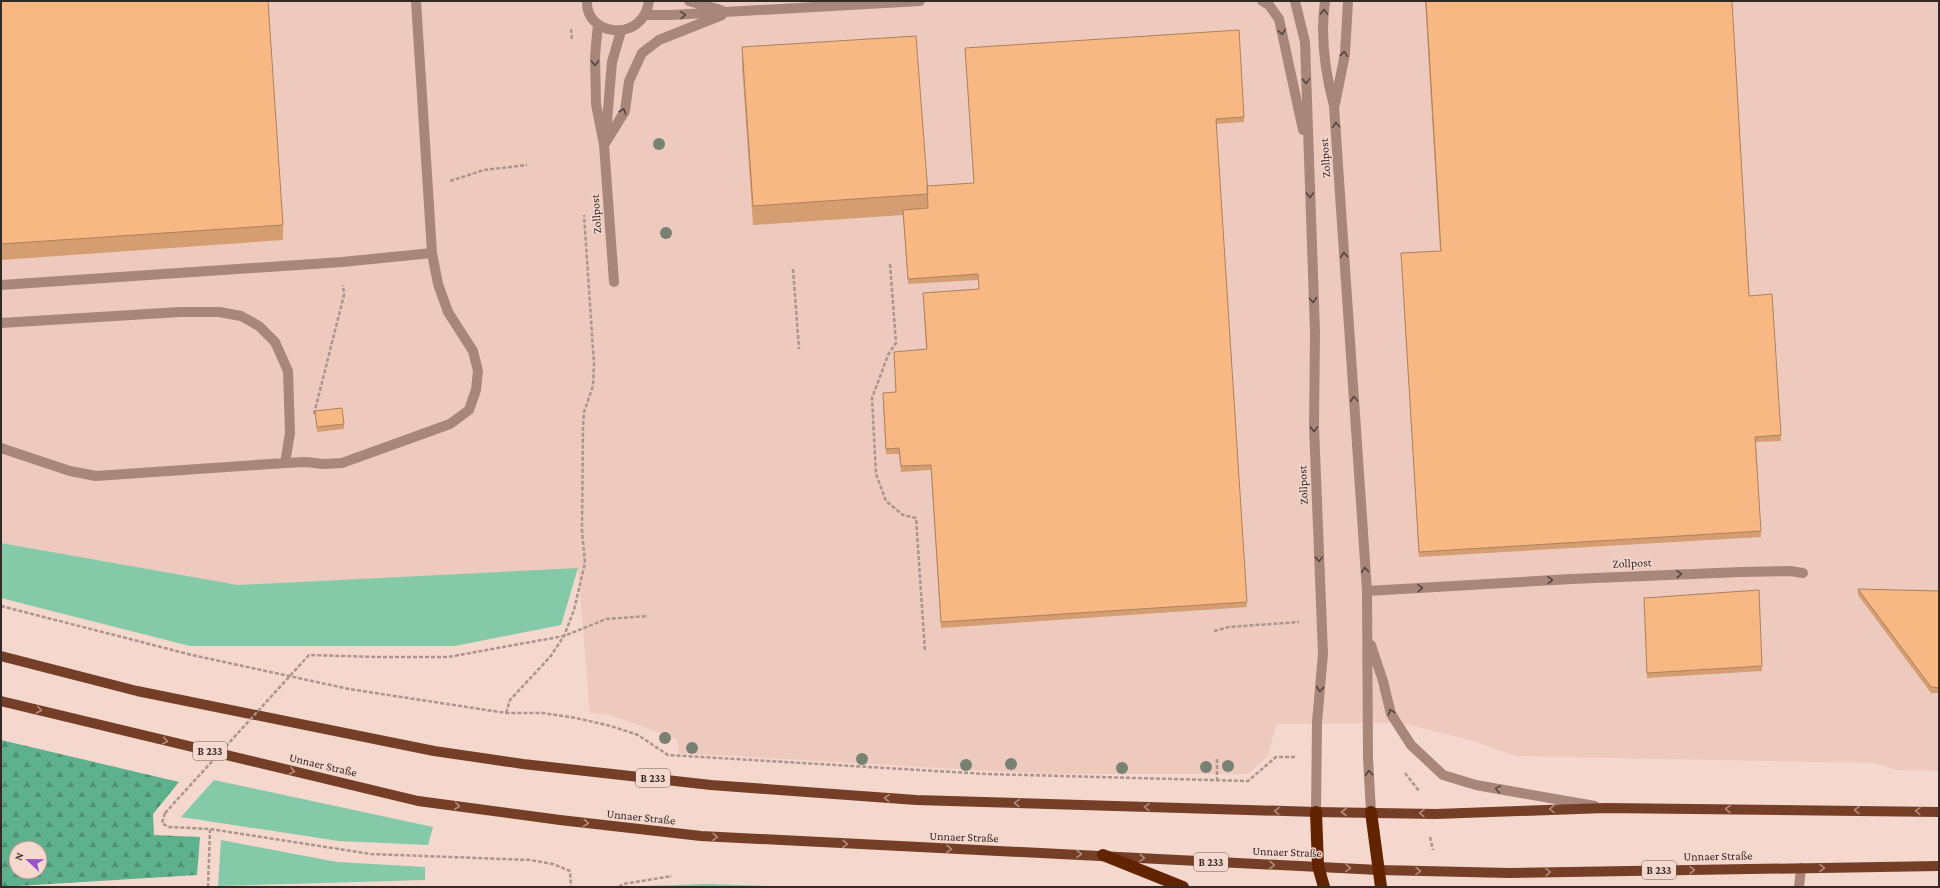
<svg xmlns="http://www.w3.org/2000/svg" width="1940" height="888" font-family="'Crimson Pro',serif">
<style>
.built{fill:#edcabd}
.green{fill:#84c9a8}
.forest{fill:url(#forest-firs);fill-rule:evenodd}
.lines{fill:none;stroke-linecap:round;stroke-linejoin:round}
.path{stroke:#ab958e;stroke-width:2.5;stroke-dasharray:4 2;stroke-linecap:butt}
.lane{stroke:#a8877a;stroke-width:10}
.street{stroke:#a8877a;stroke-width:10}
.primary{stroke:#753e26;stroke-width:10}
.highway{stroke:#622301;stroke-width:12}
.path-bridge{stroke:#ab958e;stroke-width:2.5;stroke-dasharray:4 2;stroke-linecap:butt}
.tree{fill:#798173}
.wall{fill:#d59e72}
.building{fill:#f8b884;stroke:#ae815c}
.oneway{stroke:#56453f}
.oneway2{stroke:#b48a7a}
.labels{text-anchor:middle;stroke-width:3;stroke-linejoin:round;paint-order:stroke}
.shield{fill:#f4d7cd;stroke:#6d5d57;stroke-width:1}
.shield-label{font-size:11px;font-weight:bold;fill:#332925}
.street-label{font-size:12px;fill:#332925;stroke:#f4d7cd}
</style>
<defs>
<pattern id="forest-firs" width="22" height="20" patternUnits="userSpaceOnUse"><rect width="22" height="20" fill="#5db18c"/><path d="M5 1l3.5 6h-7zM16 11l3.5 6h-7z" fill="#4d9072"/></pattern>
</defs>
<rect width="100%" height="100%" fill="#f4d7cd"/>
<path class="built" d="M1,1H1939V771L1898,770L1873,763L1515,756L1474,741L1402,723L1277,724L1267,757L1248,774H1046L679,753L677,739L610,715L590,713L578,569L238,585L1,543Z"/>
<path class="green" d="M1,543L238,585L578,568L561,625L455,646H190L1,598Z
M214,780L433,827L428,845L339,841L181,817Z
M221,840L337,862L425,867V880L218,886Z
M707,884L801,887L644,886Z"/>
<path class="forest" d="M1,740L179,782L153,814L154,835L200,837L197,875L1,887ZM16,848H40V872H16Z"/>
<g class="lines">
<path class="path" d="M571,29L572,40
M450,181L484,170L527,165
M890,264L896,343L888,355L872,398L876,474L886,501L903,515L916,518L925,652
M793,269L799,349
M314,414L344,295L343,285
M1,606L192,655L349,689L506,713H543L576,718L611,726L638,735L668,755L986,774L1248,781L1276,757H1295
M1214,631L1229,627L1299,622
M377,657H448L564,636L606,619L648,616
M506,713L510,700L550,657L564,636L574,610L585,563L582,531L583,428L584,412L593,386L594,364L584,215
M1217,759V780
M1405,773L1419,791
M165,813L162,823L168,827L210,829L371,854L530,860L553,864L570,871L571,887
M1430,837L1433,850
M208,887L210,830
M619,887L623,884L672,876"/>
<path class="lane" d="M1,285L342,262L432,253L416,1
M1,323L180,312H219L241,316L259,326L275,342L288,371L290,433L285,463L96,476L70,471L1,448
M285,463L306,462L323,464L342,463L450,424L469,410L476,390L478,371L473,351L448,312L438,284L432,253
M1367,591L1571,579L1741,572L1790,571L1803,573
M1799,887L1801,868"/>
<path class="street" d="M587,1C585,36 643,44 649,1
M689,1L721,10
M1262,1L1269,5L1279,19L1303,130
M1295,1L1305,42L1315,332L1314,426L1323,654L1317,722L1316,812
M1325,1C1320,36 1325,72 1334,106L1367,591L1368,758L1371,812
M644,15H671L920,1
M598,24L595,56L596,104L604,145L614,282
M1335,104L1345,54L1348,1
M606,133L612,62L621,31
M604,145L625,111L629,81L642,53L659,40L722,15
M1371,645L1383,681L1391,714L1411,745L1443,775L1476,785L1595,806"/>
<path class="primary" d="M1,656L137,691L434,751L523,764L711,785L916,800L1316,812L1436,814L1605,808L1939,812
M1,701L418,801L560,820L701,836L1379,870L1510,873L1939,866"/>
<path class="highway" d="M1316,812L1318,866L1324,887
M1371,812L1381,887
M1103,855L1183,887"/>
<path class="path-bridge" d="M165,813L309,655L377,657"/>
</g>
<g class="tree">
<circle cx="659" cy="144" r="6"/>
<circle cx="666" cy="233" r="6"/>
<circle cx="665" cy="738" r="6"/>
<circle cx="692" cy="748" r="6"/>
<circle cx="862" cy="759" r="6"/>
<circle cx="1011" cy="764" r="6"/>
<circle cx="966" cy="765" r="6"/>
<circle cx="1228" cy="766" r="6"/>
<circle cx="1206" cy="767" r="6"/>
<circle cx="1122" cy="768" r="6"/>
</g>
<path class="wall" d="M1,1L283,225V240L1,260Z
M1425,1H1732L1749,296L1781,435V441L1756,442L1761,537L1419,557L1401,253L1440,251Z
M742,47L927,186L974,183L965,48L1244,117V122L1216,124L1247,607L941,628L931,470L901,472L899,454H886L883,399L895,392L926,349L923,293L979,289L978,280L908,284L903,215L753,225L742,66Z
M315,411L344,424V429L317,432Z
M1858,589L1939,591V693H1931L1858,595Z
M1759,590L1762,671L1647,678L1644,598Z"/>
<path class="building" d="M1,1H268L283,225L1,244Z
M1426,1H1732L1749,296L1772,294L1781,435L1755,437L1761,531L1419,552L1401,253L1441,251Z
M1239,30L1244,117L1216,119L1247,602L941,622L931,465L901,466L899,448L886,449L883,393L896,392L894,352L927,349L923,293L979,289L978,274L908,279L903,210L928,208L927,186L974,183L965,48Z
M916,36L928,194L753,206L742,47Z
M342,408L344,424L317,427L315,411Z
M1858,589L1939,591V688L1931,687Z
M1759,590L1762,666L1647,673L1644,598Z"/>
<defs><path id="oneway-chevron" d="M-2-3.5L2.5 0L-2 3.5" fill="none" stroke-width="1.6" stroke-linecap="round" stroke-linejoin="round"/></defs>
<g class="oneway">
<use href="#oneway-chevron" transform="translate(1324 12) rotate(-88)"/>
<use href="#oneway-chevron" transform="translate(683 15) rotate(-3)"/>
<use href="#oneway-chevron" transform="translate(1282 32) rotate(78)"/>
<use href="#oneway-chevron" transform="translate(1344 54) rotate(-84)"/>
<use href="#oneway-chevron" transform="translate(595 63) rotate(88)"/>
<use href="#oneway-chevron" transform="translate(1306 81) rotate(88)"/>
<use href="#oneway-chevron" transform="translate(623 111) rotate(-71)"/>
<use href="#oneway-chevron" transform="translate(1336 125) rotate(-94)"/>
<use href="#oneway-chevron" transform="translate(1310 195) rotate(88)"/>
<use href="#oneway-chevron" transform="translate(1344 255) rotate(-94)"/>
<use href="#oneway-chevron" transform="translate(1313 300) rotate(87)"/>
<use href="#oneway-chevron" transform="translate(1354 399) rotate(-94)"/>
<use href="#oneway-chevron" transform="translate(1314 429) rotate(88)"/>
<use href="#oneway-chevron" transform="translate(1319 559) rotate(88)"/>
<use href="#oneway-chevron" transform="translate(1365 570) rotate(-94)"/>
<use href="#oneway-chevron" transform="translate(1679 574) rotate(-2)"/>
<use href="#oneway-chevron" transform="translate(1550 580) rotate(-3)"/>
<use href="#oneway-chevron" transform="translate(1420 588) rotate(-4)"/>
<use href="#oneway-chevron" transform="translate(1320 689) rotate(95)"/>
<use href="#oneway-chevron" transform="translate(1391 712) rotate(-110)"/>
<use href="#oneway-chevron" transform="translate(1369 773) rotate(-93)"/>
<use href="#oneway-chevron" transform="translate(1498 789) rotate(-170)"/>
</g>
<g class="oneway2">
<use href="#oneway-chevron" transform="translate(39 710) rotate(13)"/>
<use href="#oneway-chevron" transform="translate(165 741) rotate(13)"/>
<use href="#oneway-chevron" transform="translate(292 771) rotate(13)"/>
<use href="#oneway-chevron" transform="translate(887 798) rotate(-176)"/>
<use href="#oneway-chevron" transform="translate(1017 803) rotate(-178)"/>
<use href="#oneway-chevron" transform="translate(457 806) rotate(8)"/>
<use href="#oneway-chevron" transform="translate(1147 807) rotate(-178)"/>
<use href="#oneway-chevron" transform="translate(1552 809) rotate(178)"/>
<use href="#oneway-chevron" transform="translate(1728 809) rotate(-179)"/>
<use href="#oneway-chevron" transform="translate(1857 810) rotate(-179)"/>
<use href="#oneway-chevron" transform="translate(1277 811) rotate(-178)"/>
<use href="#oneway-chevron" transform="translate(1918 811) rotate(-179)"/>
<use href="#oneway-chevron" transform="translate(1344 812) rotate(180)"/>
<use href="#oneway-chevron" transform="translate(1422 813) rotate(-178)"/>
<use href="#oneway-chevron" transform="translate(586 823) rotate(6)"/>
<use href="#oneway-chevron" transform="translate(715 837) rotate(3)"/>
<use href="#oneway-chevron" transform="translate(845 844) rotate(3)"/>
<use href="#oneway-chevron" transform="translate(949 849) rotate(2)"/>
<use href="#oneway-chevron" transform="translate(1079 854) rotate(2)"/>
<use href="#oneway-chevron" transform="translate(1142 858) rotate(4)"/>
<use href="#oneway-chevron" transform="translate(1272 865) rotate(1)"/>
<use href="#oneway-chevron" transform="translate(1348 868) rotate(4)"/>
<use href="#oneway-chevron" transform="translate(1822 868) rotate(-1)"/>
<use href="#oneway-chevron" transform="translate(1692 870) rotate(-1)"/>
<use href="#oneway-chevron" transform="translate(1418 871) rotate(1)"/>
<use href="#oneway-chevron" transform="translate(1548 872) rotate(-1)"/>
</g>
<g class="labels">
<g class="shield">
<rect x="193" y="742" width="34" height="18" rx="3"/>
<rect x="636" y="769" width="34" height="18" rx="3"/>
<rect x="1194" y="853" width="34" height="18" rx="3"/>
<rect x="1642" y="861" width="34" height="18" rx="3"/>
</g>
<g class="shield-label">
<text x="210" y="755">B 233</text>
<text x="653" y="782">B 233</text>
<text x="1211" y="866">B 233</text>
<text x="1659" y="874">B 233</text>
</g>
<g class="street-label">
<text transform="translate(1325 158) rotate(-94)" y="4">Zollpost</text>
<text transform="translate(596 214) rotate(-94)" y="4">Zollpost</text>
<text transform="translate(1303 485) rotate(-92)" y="4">Zollpost</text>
<text transform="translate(1632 563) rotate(-2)" y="4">Zollpost</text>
<text transform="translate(323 765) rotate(13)" y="4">Unnaer Straße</text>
<text transform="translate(641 817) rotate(6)" y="4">Unnaer Straße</text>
<text transform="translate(964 837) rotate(2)" y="4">Unnaer Straße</text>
<text transform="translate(1287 852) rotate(2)" y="4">Unnaer Straße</text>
<text transform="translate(1718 856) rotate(-1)" y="4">Unnaer Straße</text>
</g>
</g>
<rect width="1940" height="888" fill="none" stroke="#332925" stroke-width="4"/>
<g transform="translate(28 860) rotate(292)"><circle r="19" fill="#f4d7cd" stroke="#a7918a"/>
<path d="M0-3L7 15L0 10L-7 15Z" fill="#9553c8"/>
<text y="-6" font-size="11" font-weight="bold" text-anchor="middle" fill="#332925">N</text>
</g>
</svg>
